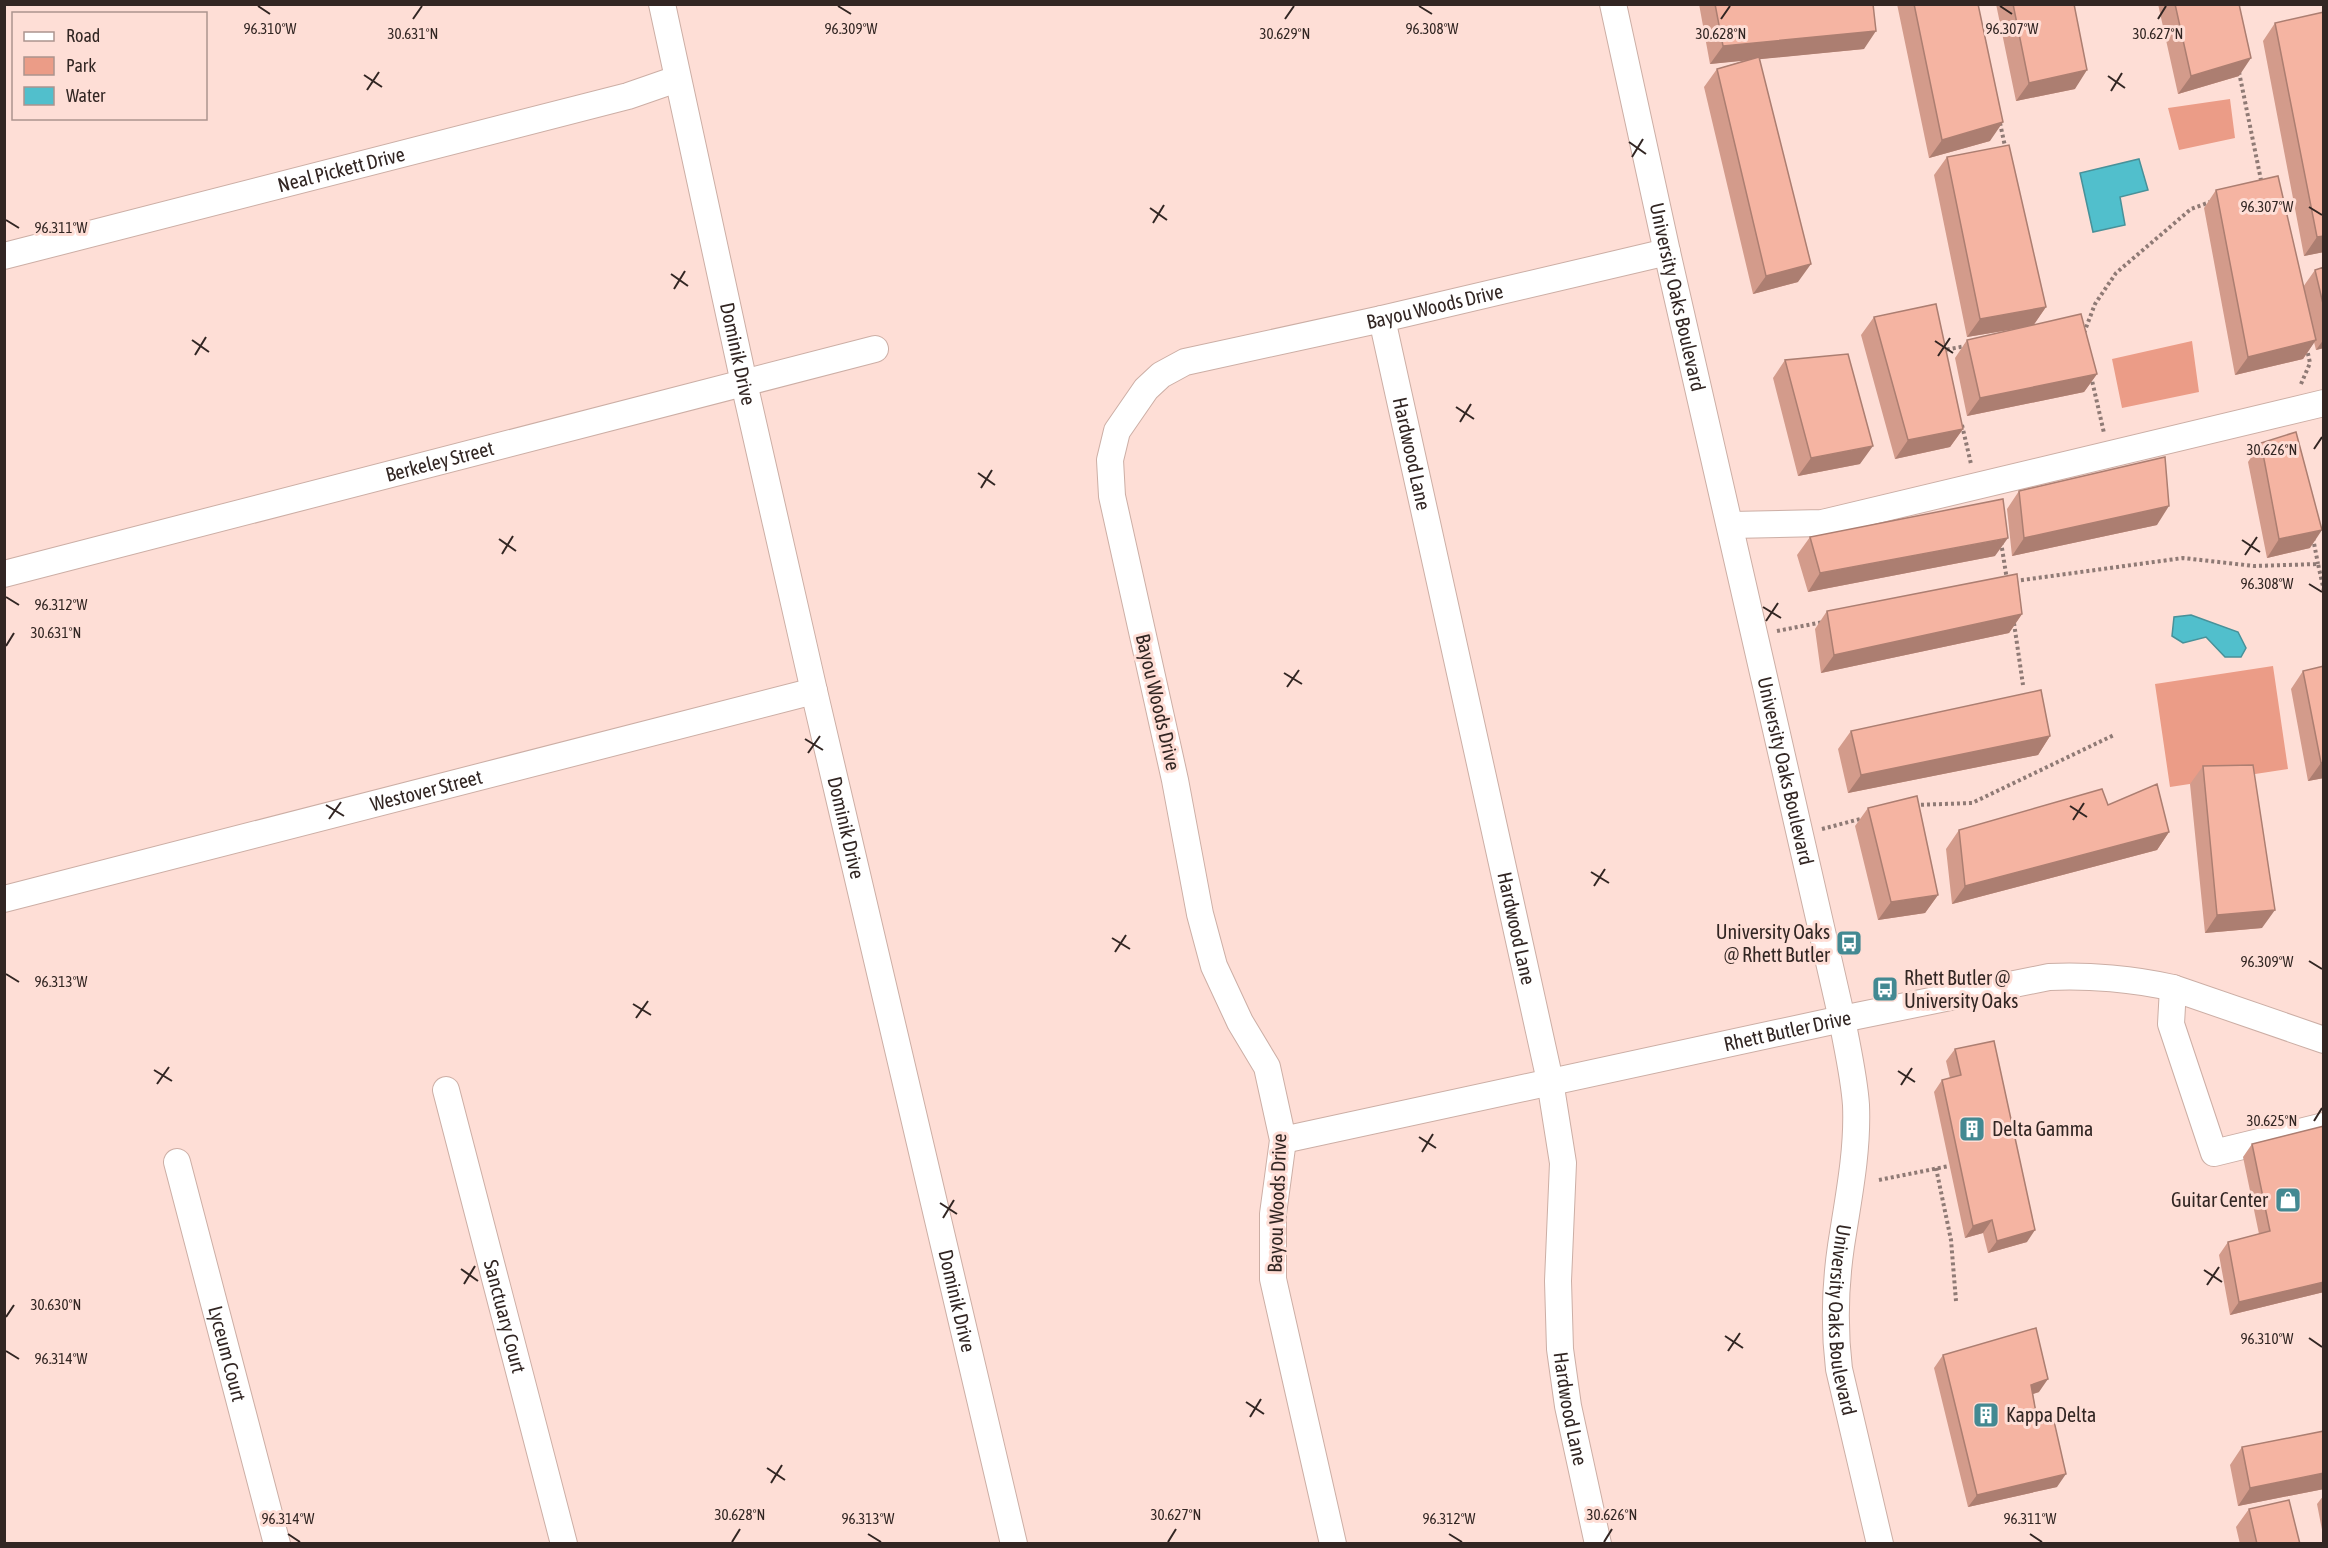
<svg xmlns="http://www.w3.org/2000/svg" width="2328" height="1548" font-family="'Asap Condensed',sans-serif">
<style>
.green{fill:#eb9c87}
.water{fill:#51bfcc;stroke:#489199;stroke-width:1.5}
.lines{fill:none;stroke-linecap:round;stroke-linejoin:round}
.minor-casing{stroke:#ccaea5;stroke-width:28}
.path{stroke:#8f7a75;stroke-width:4;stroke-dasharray:3 3;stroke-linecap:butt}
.minor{stroke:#fff;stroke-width:26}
.wall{fill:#d39b8b}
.shaded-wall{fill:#ac7e71}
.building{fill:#f5b4a2;stroke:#ac7e71;stroke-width:1.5}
.ticks{fill:none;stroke:#322623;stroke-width:2}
.labels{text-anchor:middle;stroke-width:6;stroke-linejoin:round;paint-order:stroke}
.street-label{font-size:20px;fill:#322623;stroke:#feded6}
.poi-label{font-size:20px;fill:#322623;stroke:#feded6;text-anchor:start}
.ticks-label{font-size:15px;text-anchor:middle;fill:#322623;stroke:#feded6;stroke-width:6;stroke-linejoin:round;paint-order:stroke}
</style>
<rect width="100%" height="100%" fill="#feded6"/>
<path class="green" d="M2230,99L2235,138L2179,150L2168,108Z
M2192,341L2199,392L2122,408L2112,359Z
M2273,666L2288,769L2170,787L2155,684Z"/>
<path class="water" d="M2139,159L2148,190L2120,197L2125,225L2093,232L2080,173Z
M2191,615L2238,632L2246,648L2241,657H2225L2206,637L2183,643L2172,636L2174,617Z"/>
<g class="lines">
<defs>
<g id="minor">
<path id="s1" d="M662,4L744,383L814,691L1014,1544"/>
<path id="s2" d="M1613,4L1667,252L1842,1019C1847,1047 1854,1076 1856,1105C1858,1152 1848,1200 1841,1246C1835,1287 1834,1328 1839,1369L1880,1544"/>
<path id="s3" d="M4,256L628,96L677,79"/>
<path id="s4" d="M1382,319L1550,1081L1563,1163L1558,1281L1560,1349L1568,1406L1598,1544"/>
<path d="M1731,525L1822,523L2324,403"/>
<path id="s5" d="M4,574L875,349"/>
<path id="s6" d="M4,899L814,691"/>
<path d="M2173,988L2171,1024L2214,1153L2324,1126"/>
<path id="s7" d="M446,1090L564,1544"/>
<path id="s8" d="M1283,1140L1842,1019L2049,977C2088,975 2135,979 2173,988L2324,1040"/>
<path id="s9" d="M177,1162L277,1544"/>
<path id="s10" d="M1333,1544L1273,1279V1214L1283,1140L1267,1067L1240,1022L1214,966L1200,914L1175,780L1112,496L1110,460L1117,431L1146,389L1161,375L1185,362L1382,319L1667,252"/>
</g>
</defs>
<use href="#minor" class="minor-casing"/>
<path class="path" d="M2239,72L2262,185
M2000,123L2006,151
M2084,333L2095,304L2116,273L2191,209L2210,202
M1945,353L1944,350L1966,346
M2091,376L2104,433
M2301,384L2310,363L2307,349
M1962,425L1971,464
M2313,538L2318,564
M2001,542L2007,580
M2015,581L2183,558L2254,566L2318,564L2324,591
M2014,623L2023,685
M1777,631L1823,622
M1915,805L1972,803L2114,735
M1822,829L1864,818
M1936,1168L1951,1240L1956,1301
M1879,1180L1949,1166"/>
<use href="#minor" class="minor"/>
</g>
<path class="wall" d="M1699,4H1873L1864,49L1759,59L1798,282L1753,294L1704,87L1717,69L1746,60L1710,64Z
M1897,4H1978L1990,141L1929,158Z
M1996,4H2074L2075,89L2016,101Z
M2158,4H2239V76L2178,94Z
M2275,23L2324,252L2304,256L2263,41Z
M1947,157L2046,307L2033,325L2097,374L2084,392L1967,416L1955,358L1967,340L2026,327L1967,337L1934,175Z
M2216,190L2303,287L2315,270L2324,267V348L2316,350L2314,342L2303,359L2235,375L2204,208Z
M1874,317L1963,429L1950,447L1895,459L1861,335Z
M1785,360L1860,464L1798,476L1773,378Z
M2261,443L2310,548L2267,558L2248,462Z
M2019,491L2157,525L2012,556L2007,509Z
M1810,537L1995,556L1808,592L1797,555Z
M1827,611L2022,614L2009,633L1821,673L1815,629Z
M2324,666V778L2308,781L2291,689L2303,671Z
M1851,731L2050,736L2038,755L1848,793L1838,749Z
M2203,766L2262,928L2205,933L2190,784Z
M2108,805L2169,832L2157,850L1952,904L1946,849L1959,830Z
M1868,808L1938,895L1925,913L1878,920L1855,826Z
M1955,1049L2027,1242L1988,1253L1983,1233L1965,1238L1934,1092L1942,1080L1950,1078L1946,1061Z
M2324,1126V1292L2230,1315L2219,1255L2228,1242L2259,1234L2243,1157L2252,1144Z
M1943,1355L2039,1392L2033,1394L2038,1424L2057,1487L1968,1507L1934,1368Z
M2324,1431V1489L2238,1506L2230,1465L2242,1447Z
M2324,1495V1540L2317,1504Z
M2249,1509L2300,1544H2240L2236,1527Z"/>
<path class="shaded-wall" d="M1876,31L1864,49L1710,64L1723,46Z
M2251,58L2239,76L2178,94L2191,76Z
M2087,70L2075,89L2016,101L2029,83Z
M2003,122L1990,141L1929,158L1942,140Z
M2324,236V252L2304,256L2317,237Z
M1811,264L1798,282L1753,294L1766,276Z
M2046,307L2033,326L1967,337L1980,319Z
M2324,339V348L2316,350Z
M2316,340L2303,359L2235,375L2248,357Z
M2097,374L2084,392L1967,416L1980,398Z
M1963,429L1950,447L1895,459L1908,440Z
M1873,446L1860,464L1798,476L1811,458Z
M2169,506L2157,525L2012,556L2024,538Z
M2322,530L2310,548L2267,558L2279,539Z
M2008,538L1995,556L1808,592L1820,573Z
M2022,614L2009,633L1821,673L1834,655Z
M2050,736L2038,755L1848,793L1861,775Z
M2324,762V778L2308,781L2321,763Z
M2169,832L2157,850L1952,904L1965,886Z
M1938,895L1925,913L1878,920L1891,902Z
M2275,910L2262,928L2205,933L2217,915Z
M1992,1220L1983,1233L1965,1238L1973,1226Z
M2035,1230L2027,1242L1988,1253L1997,1241Z
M2324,1282V1292L2230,1315L2239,1302Z
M2048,1379L2039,1392L2023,1397L2031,1385Z
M2324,1473V1489L2238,1506L2250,1488Z
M2066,1474L2057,1487L1968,1507L1977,1495Z"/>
<path class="building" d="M1715,4H1873L1876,31L1723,46Z
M1914,4H1978L2003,122L1942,140Z
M2013,4H2074L2087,70L2029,83Z
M2175,4H2239L2251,58L2191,76Z
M2324,12V236L2317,237L2275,23Z
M1759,57L1811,264L1766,276L1717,69Z
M2009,145L2046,307L1980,319L1947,157Z
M2278,176L2316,340L2248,357L2216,190Z
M2324,267V308L2315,270Z
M1936,304L1963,429L1908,440L1874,317Z
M2081,314L2097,374L1980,398L1967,340Z
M1848,354L1873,446L1811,458L1785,360Z
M2296,432L2322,530L2279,539L2261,443Z
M2165,457L2169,506L2024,538L2019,491Z
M2003,499L2008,538L1820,573L1810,537Z
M2017,574L2022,614L1834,655L1827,611Z
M2324,666V762L2321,763L2303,671Z
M2041,690L2050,736L1861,775L1851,731Z
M2253,765L2275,910L2217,915L2203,766Z
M2157,784L2169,832L1965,886L1959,830L2102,789L2108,805Z
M1917,796L1938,895L1891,902L1868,808Z
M1994,1041L2035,1230L1997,1241L1992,1220L1973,1226L1942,1080L1961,1075L1955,1049Z
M2324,1126V1282L2239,1302L2228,1242L2270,1231L2252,1144Z
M2036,1328L2048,1379L2031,1385L2038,1424L2054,1421L2066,1474L1977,1495L1943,1355Z
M2324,1431V1473L2250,1488L2242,1447Z
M2289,1500L2300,1544H2257L2249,1509Z"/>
<path class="ticks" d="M258,6L270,14M838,6L851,14M1419,6L1432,14M2000,6L2012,14M413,19L422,6M1285,19L1294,6M1721,19L1730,6M2158,19L2166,6M364,75L382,87M2108,76L2125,88M367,90L379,72M2111,91L2122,73M1629,142L1646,154M1632,157L1643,139M2309,207L2322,215M1150,208L1167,220M6,220L19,228M1153,223L1164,205M671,274L688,286M674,289L685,271M192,340L209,352M1935,341L1953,353M195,355L206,337M1938,356L1950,338M1456,407L1474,419M1460,422L1471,404M2314,449L2322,437M978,473L995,485M981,488L992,470M499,539L516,551M2242,540L2260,552M502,554L513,536M2245,555L2257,537M2309,584L2322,592M6,597L19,605M1763,607L1781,618M1766,621L1778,603M6,646L14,633M1284,673L1302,684M1287,687L1299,670M805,739L823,750M808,753L820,736M326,805L344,816M2070,806L2087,817M329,819L341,802M2073,820L2084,803M1591,872L1609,883M1594,886L1605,869M1112,938L1130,949M1115,952L1126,935M2309,961L2322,969M6,974L19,982M633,1004L651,1015M636,1018L648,1001M154,1070L172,1081M1898,1071L1915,1082M157,1084L169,1067M1901,1085L1912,1068M2314,1121L2322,1108M1419,1137L1436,1148M1422,1152L1433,1134M940,1203L957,1214M943,1218L954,1200M461,1269L478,1281M2204,1270L2222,1282M464,1284L475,1266M2207,1285L2219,1267M6,1317L14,1305M1725,1336L1743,1348M2309,1338L2322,1347M6,1351L19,1359M1728,1351L1740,1333M1246,1402L1264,1414M1250,1417L1261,1399M767,1468L785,1480M771,1483L782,1465M288,1534L300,1542M868,1534L881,1542M1449,1534L1462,1542M2030,1534L2042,1542M732,1542L740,1529M1168,1542L1176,1529M1604,1542L1612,1529"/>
<defs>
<symbol id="bus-square" viewBox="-11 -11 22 22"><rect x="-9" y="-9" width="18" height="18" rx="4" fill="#438992" stroke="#feded6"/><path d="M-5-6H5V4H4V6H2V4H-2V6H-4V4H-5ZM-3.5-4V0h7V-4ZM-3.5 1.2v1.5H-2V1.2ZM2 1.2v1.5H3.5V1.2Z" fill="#fff"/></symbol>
<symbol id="building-square" viewBox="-11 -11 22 22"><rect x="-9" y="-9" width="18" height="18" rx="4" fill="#438992" stroke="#feded6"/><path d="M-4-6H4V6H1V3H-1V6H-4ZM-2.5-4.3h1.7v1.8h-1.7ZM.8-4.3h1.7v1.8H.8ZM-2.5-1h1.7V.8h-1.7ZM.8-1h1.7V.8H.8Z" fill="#fff"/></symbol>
<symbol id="shop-square" viewBox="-11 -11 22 22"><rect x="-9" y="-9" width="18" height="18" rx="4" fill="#438992" stroke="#feded6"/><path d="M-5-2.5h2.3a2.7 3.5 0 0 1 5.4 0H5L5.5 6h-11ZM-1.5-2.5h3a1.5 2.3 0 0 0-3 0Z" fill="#fff"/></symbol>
</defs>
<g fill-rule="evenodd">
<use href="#bus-square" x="1834" y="928" width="30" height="30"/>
<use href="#bus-square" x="1870" y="974" width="30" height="30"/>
<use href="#building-square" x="1957" y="1114" width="30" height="30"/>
<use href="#shop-square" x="2273" y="1185" width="30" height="30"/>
<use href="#building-square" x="1971" y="1400" width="30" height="30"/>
</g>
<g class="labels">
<g class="street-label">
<text dy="7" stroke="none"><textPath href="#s3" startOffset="348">Neal Pickett Drive</textPath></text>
<text dy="7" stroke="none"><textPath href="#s2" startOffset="300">University Oaks Boulevard</textPath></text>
<text dy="7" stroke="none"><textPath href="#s10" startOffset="1502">Bayou Woods Drive</textPath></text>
<text dy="7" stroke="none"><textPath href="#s1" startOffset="358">Dominik Drive</textPath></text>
<text dy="7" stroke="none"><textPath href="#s4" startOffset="138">Hardwood Lane</textPath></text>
<text dy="7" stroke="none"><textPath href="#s5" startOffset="450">Berkeley Street</textPath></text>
<text transform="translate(1158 702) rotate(77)" y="7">Bayou Woods Drive</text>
<text dy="7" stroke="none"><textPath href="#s2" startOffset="786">University Oaks Boulevard</textPath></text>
<text dy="7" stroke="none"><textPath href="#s6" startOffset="436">Westover Street</textPath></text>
<text dy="7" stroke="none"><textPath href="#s1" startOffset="844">Dominik Drive</textPath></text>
<text dy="7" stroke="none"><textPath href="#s4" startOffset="624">Hardwood Lane</textPath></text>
<text dy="7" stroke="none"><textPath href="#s8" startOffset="516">Rhett Butler Drive</textPath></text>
<text transform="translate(1277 1203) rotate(-88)" y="7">Bayou Woods Drive</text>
<text dy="7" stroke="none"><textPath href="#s1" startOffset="1330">Dominik Drive</textPath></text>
<text dy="7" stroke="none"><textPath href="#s7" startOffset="234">Sanctuary Court</textPath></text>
<text dy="7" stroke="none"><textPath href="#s2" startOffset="1344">University Oaks Boulevard</textPath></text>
<text dy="7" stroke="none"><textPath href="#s9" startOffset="198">Lyceum Court</textPath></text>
<text dy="7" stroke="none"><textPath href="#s4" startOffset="1110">Hardwood Lane</textPath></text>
</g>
<g class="poi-label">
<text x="1830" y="939" text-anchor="end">University Oaks<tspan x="1830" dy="23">@ Rhett Butler</tspan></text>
<text x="1904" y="985">Rhett Butler @<tspan x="1904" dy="23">University Oaks</tspan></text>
<text x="1992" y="1136">Delta Gamma</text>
<text x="2268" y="1207" text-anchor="end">Guitar Center</text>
<text x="2006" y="1422">Kappa Delta</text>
</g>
</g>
<g class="ticks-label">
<text x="270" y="34">96.310°W</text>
<text x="851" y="34">96.309°W</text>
<text x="1432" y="34">96.308°W</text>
<text x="2012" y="34">96.307°W</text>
<text x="413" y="39">30.631°N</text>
<text x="1285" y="39">30.629°N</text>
<text x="1721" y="39">30.628°N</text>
<text x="2158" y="39">30.627°N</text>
<text x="2267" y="212">96.307°W</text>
<text x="61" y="233">96.311°W</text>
<text x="2272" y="455">30.626°N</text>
<text x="2267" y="589">96.308°W</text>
<text x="61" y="610">96.312°W</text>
<text x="56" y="638">30.631°N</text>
<text x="2267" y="967">96.309°W</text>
<text x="61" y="987">96.313°W</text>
<text x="2272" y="1126">30.625°N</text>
<text x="56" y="1310">30.630°N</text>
<text x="2267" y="1344">96.310°W</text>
<text x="61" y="1364">96.314°W</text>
<text x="740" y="1520">30.628°N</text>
<text x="1176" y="1520">30.627°N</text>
<text x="1612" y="1520">30.626°N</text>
<text x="288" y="1524">96.314°W</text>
<text x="868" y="1524">96.313°W</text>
<text x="1449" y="1524">96.312°W</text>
<text x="2030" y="1524">96.311°W</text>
</g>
<rect width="2328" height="1548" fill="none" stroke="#322623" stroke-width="12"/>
<rect x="12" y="12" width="195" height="108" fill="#feded6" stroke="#ac948e" stroke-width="1.5"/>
<rect x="24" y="32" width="30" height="9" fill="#ffffff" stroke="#ac948e" stroke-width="1.5"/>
<text x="66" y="42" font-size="18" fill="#322623">Road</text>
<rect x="24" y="57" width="30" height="18" fill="#eb9c87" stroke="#ac948e" stroke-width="1.5"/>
<text x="66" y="72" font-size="18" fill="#322623">Park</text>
<rect x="24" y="87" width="30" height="18" fill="#51bfcc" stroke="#ac948e" stroke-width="1.5"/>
<text x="66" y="102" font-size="18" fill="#322623">Water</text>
</svg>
